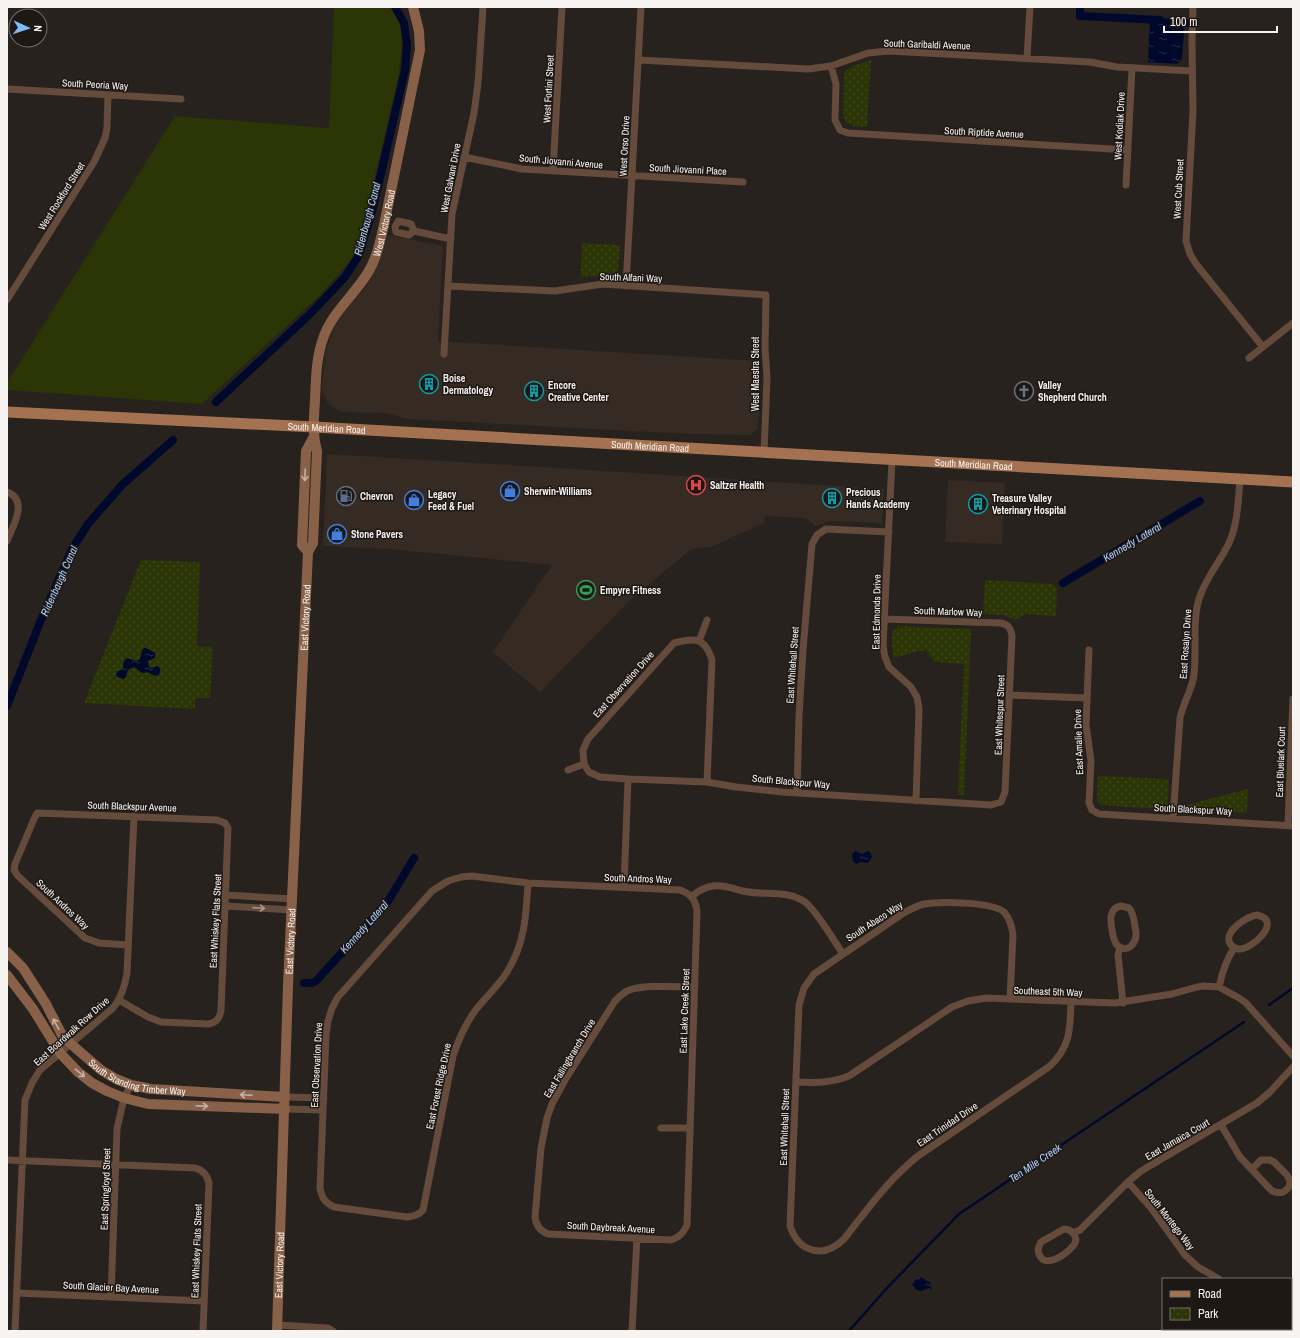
<svg xmlns="http://www.w3.org/2000/svg" width="1300" height="1338" font-family="'Archivo Narrow',sans-serif">
<style>
.built{fill:#352b23}
.green{fill:#2c3505}
.park{fill:url(#park-dots)}
.water{fill:url(#water-ripples)}
.lines{fill:none;stroke-linecap:round;stroke-linejoin:round}
.stream{stroke:#00092b;stroke-width:2.5}
.canal{stroke:#00092b;stroke-width:8}
.street{stroke:#654b3b;stroke-width:7}
.secondary{stroke:#896148;stroke-width:10}
.primary{stroke:#a57251;stroke-width:11}
.oneway{stroke:#c6b1a4}
.oneway2{stroke:#a7978c}
.labels{text-anchor:middle;stroke-width:3;stroke-linejoin:round;paint-order:stroke}
.street-label{font-size:10px;fill:#f7f3f0;stroke:#1e1815}
.poi-label{font-size:10px;font-weight:bold;fill:#f7f3f0;stroke:#1e1815;text-anchor:start}
.water-label{font-size:11px;font-style:italic;fill:#accffd;stroke:#1e1815}
</style>
<defs>
<pattern id="park-dots" width="8" height="8" patternUnits="userSpaceOnUse"><rect width="8" height="8" fill="#2c3505"/><path d="M2 2h.1M6 6h.1" fill="none" stroke="#41491e" stroke-width="1.8" stroke-linecap="round"/></pattern>
<pattern id="water-ripples" width="26" height="14" patternUnits="userSpaceOnUse"><rect width="26" height="14" fill="#00092b"/><path d="M2 4q2-2 4 0t4 0M15 11q2-2 4 0t4 0" fill="none" stroke="#262d4a"/></pattern>
</defs>
<rect width="100%" height="100%" fill="#27221e"/>
<path class="built" d="M388,235L443,246L438,341L758,361L761,385L758,428L751,435L688,434L407,419L386,413L342,412L328,404L322,389L325,352L335,326L347,308L365,288L380,261Z
M327,454L558,468L884,489L882,523L830,521L816,526L805,518L765,516L764,523L711,547L697,548L689,551L627,603L540,692L493,652L552,565L390,549L323,546Z
M948,480L1005,483L1002,544L945,542Z"/>
<path class="green" d="M334,7H393L403,30L399,74L357,253L320,295L202,404L7,390V383L175,116L329,128Z"/>
<path class="park" d="M871,60L867,127C857,126 847,128 843,116L844,72L853,66Z
M582,243L620,245L618,272L615,275L581,277Z
M141,560L200,562L197,646L213,647L210,698H195V709L84,703Z
M985,580L1053,584L1057,588L1056,616L1026,614L1015,620L1004,615L983,614Z
M899,626L971,629L964,795H958L964,664L935,662L926,650L915,652L894,658L892,648V632Z
M1098,776L1169,779L1168,805L1162,809L1100,805L1097,800Z
M1248,789L1247,813L1187,810L1183,806Z"/>
<path class="water" d="M1150,18L1183,19L1184,32L1182,59L1177,64L1148,62Z
M144,648H146L155,653V658L148,661L149,667L151,668L157,666L160,668V672L159,675L156,676L147,672C140,675 140,670 134,667L128,670L126,677L124,679L117,677L116,674L118,671L123,669C123,664 123,661 127,658L137,661L140,659L142,650Z
M855,851L862,854L868,851L870,852L872,857L868,863L861,862L856,864L853,861L852,854Z
M921,1277L922,1279L924,1278L926,1281L930,1282L932,1290L929,1288L921,1291L916,1290L912,1284L915,1282L914,1281Z"/>
<g class="lines">
<path class="stream" d="M1269,1005L1293,988
M849,1331L887,1288L959,1214L1244,1022"/>
<path class="canal" d="M1080,7V16L1160,20
M1171,21L1186,23
M216,402L311,313L345,277L359,255L372,212L405,70L407,45L404,23L395,7
M1063,583L1200,501
M7,706L41,620L72,549L88,524L122,485L173,440
M304,983H311L316,981L387,903L414,858"/>
<path class="street" d="M1193,7L1192,41L1193,111L1186,241L1190,254L1196,264L1263,347
M1027,58L1030,7
M639,60L808,69L831,66L868,53L889,51L1090,62L1117,67L1192,71
M831,66L836,84L835,120L840,130L848,133L1128,150
M7,89L181,99
M464,157L522,169L743,182
M553,171L562,7
M1126,185L1132,68
M398,221L411,224L414,231L409,235L396,232L395,227Z
M414,231L451,239
M448,286L555,291L603,284L766,295L765,348L767,378L764,453
M626,286L641,7
M7,300L94,162L105,138L107,128L108,95
M444,354L452,214L474,113L478,83L483,7
M1249,358L1293,323
M892,460L883,646L885,657L889,667L911,687L917,697L919,709L916,801
M7,492C29,500 13,526 7,541
M699,641L707,620
M1089,650L1086,725L1091,761L1089,803L1092,810L1099,814L1293,826
M1010,695L1087,698
M584,764L589,772L600,777L628,779L707,782L736,787L782,792L991,805L1001,802L1005,792L1012,636C1011,628 1008,624 1000,623L884,619
M584,764L583,750L588,739L674,643C696,637 705,638 712,660L707,782
M568,770L584,764
M797,793L799,716L803,650L812,544L817,535L826,529L889,532
M1173,818L1180,718C1183,703 1192,690 1194,675C1197,650 1192,622 1199,599C1205,579 1219,563 1228,545C1238,525 1238,501 1240,480
M1288,825L1293,699
M528,883C526,916 525,943 507,972C499,985 488,995 478,1007C466,1022 459,1038 453,1056L423,1210C419,1215 414,1216 407,1217L334,1207C325,1203 322,1198 320,1188L326,1035L328,1021L332,1008L338,997L432,891L448,881L461,877L472,876L528,883L680,890C691,894 696,900 697,912L687,1225C683,1233 680,1237 671,1240L548,1234C540,1231 536,1226 535,1217L541,1148L547,1118L552,1104L565,1080L615,1001C619,997 622,994 627,991C642,984 678,987 695,987
M624,887L628,779
M226,895L292,899
M692,896C698,891 705,887 713,886C724,884 733,889 743,891C764,896 786,889 805,902C817,911 834,941 843,954
M225,906L292,910
M1121,906L1129,908C1135,915 1134,924 1136,932C1137,942 1128,955 1117,945C1113,941 1109,918 1112,913C1114,908 1117,907 1121,906Z
M1257,915C1284,921 1251,950 1239,949C1236,949 1233,947 1231,945C1221,933 1247,916 1257,915Z
M1120,947L1118,955L1123,1003
M1219,987C1222,973 1226,960 1234,948
M1010,999L1013,935C1012,926 1010,919 1004,912C992,902 940,901 924,904C916,906 909,910 902,914L814,974L804,988L799,1005L790,1226C799,1253 824,1259 844,1239C868,1209 888,1180 918,1156L1050,1066C1071,1046 1070,1028 1071,1002
M119,1000L148,1017L161,1022L208,1024C216,1023 219,1019 221,1011L228,828L225,823L217,820L37,813L34,819L15,864L14,870L18,876L85,938L99,943L128,945
M796,1082C815,1083 831,1083 849,1076L952,1007L968,1001L986,998L1115,1003L1172,994L1197,987L1204,986L1219,987L1239,998L1246,1003L1293,1056
M285,1097L324,1098
M285,1109L323,1110
M1221,1125L1240,1157L1272,1191C1280,1194 1284,1193 1289,1187L1290,1181L1287,1175L1274,1162L1270,1160H1261L1252,1169
M661,1128H690
M7,1160L195,1168C203,1170 207,1175 209,1183L203,1331
M1128,1182L1151,1208L1185,1255L1198,1267L1219,1279
M1064,1229C1072,1229 1080,1238 1073,1246C1066,1254 1045,1270 1039,1254C1037,1250 1039,1246 1041,1242Z
M1073,1233L1080,1230L1128,1182L1141,1171L1257,1103L1270,1092L1293,1067
M17,1293L204,1301
M111,1297L117,1129L124,1098L131,1085
M278,1325L328,1328L333,1331
M1276,1329L1278,1331
M15,1331L25,1100L32,1083L40,1070L113,1008C122,997 125,986 127,973L134,816
M632,1331L637,1238
M1289,1331L1293,1329"/>
<g class="secondary">
<path d="M308,552L302,545L306,451L313,438"/>
<path id="s1" d="M7,952L23,968L46,1004L62,1035L71,1044L101,1070L116,1079L131,1085L151,1089L285,1097"/>
<path d="M7,975L33,1009L60,1053L78,1072L92,1083L107,1091L124,1098L148,1104L285,1109"/>
<path id="s2" d="M277,1331L288,985L308,552L313,543L317,451C312,434 314,417 315,400C316,378 316,357 324,336C333,312 354,295 367,274C377,259 380,241 384,225L420,50L419,31L413,7"/>
</g>
<path class="primary" id="s3" d="M7,412L314,427L1293,482"/>
</g>
<defs><path id="oneway-shaft" d="M-6 0H5M1.5-3L5.5 0L1.5 3" fill="none" stroke-width="1.6" stroke-linecap="round" stroke-linejoin="round"/></defs>
<g class="oneway">
<use href="#oneway-shaft" transform="translate(305 475) rotate(92)"/>
<use href="#oneway-shaft" transform="translate(56 1024) rotate(-118)"/>
<use href="#oneway-shaft" transform="translate(80 1073) rotate(40)"/>
<use href="#oneway-shaft" transform="translate(246 1095) rotate(-177)"/>
<use href="#oneway-shaft" transform="translate(202 1106) rotate(2)"/>
</g>
<use class="oneway2" href="#oneway-shaft" transform="translate(259 908) rotate(3)"/>
<defs>
<symbol id="building-ring" viewBox="-11 -11 22 22"><circle r="9.5" fill="#1e1815" stroke="#0f9aa8" stroke-width="1.5"/><path d="M-4-6H4V6H1V3H-1V6H-4ZM-2.5-4.3h1.7v1.8h-1.7ZM.8-4.3h1.7v1.8H.8ZM-2.5-1h1.7V.8h-1.7ZM.8-1h1.7V.8H.8Z" fill="#0f9aa8"/></symbol>
<symbol id="church-ring" viewBox="-11 -11 22 22"><circle r="9.5" fill="#1e1815" stroke="#6b7280" stroke-width="1.5"/><path d="M-1.2-6h2.4v3.5h3.3v2.4h-3.3V6h-2.4V-.1h-3.3v-2.4h3.3Z" fill="#6b7280"/></symbol>
<symbol id="hospital-ring" viewBox="-11 -11 22 22"><circle r="9.5" fill="#1e1815" stroke="#e0444e" stroke-width="1.5"/><path d="M-5-5h3v3.5h4V-5h3V5h-3V1.5h-4V5h-3Z" fill="#e0444e"/></symbol>
<symbol id="shop-ring" viewBox="-11 -11 22 22"><circle r="9.5" fill="#1e1815" stroke="#3f7fe0" stroke-width="1.5"/><path d="M-5-2.5h2.3a2.7 3.5 0 0 1 5.4 0H5L5.5 6h-11ZM-1.5-2.5h3a1.5 2.3 0 0 0-3 0Z" fill="#3f7fe0"/></symbol>
<symbol id="fuel-ring" viewBox="-11 -11 22 22"><circle r="9.5" fill="#1e1815" stroke="#5c6f8a" stroke-width="1.5"/><path d="M-5.5-6h7V0h2V4h1.3V-2.5L3-4.5l.8-.8L6-3V5H2.5V1h-1V6h-7ZM-4.2-4.7v3.2H.2V-4.7Z" fill="#5c6f8a"/></symbol>
<symbol id="stadium-ring" viewBox="-11 -11 22 22"><circle r="9.5" fill="#1e1815" stroke="#2e9e5b" stroke-width="1.5"/><path d="M0-5a6.5 5 0 1 0 0 10a6.5 5 0 1 0 0-10ZM-3.5-1.8h7v3.6h-7Z" fill="#2e9e5b"/></symbol>
</defs>
<g fill-rule="evenodd">
<use href="#building-ring" x="418" y="373" width="22" height="22"/>
<use href="#building-ring" x="523" y="380" width="22" height="22"/>
<use href="#church-ring" x="1013" y="380" width="22" height="22"/>
<use href="#hospital-ring" x="685" y="474" width="22" height="22"/>
<use href="#shop-ring" x="499" y="480" width="22" height="22"/>
<use href="#fuel-ring" x="335" y="485" width="22" height="22"/>
<use href="#building-ring" x="821" y="487" width="22" height="22"/>
<use href="#shop-ring" x="403" y="489" width="22" height="22"/>
<use href="#building-ring" x="967" y="493" width="22" height="22"/>
<use href="#shop-ring" x="326" y="523" width="22" height="22"/>
<use href="#stadium-ring" x="575" y="579" width="22" height="22"/>
</g>
<g class="labels">
<g class="street-label">
<text transform="translate(927 44) rotate(2)" y="4">South Garibaldi Avenue</text>
<text transform="translate(95 84) rotate(3)" y="4">South Peoria Way</text>
<text transform="translate(548 89) rotate(-87)" y="4">West Fortini Street</text>
<text transform="translate(1119 126) rotate(-87)" y="4">West Kodiak Drive</text>
<text transform="translate(984 132) rotate(3)" y="4">South Riptide Avenue</text>
<text transform="translate(624 146) rotate(-87)" y="4">West Orso Drive</text>
<text transform="translate(561 161) rotate(5)" y="4">South Jiovanni Avenue</text>
<text transform="translate(688 169) rotate(3)" y="4">South Jiovanni Place</text>
<text transform="translate(450 178) rotate(-79)" y="4">West Galvani Drive</text>
<text transform="translate(1178 189) rotate(-87)" y="4">West Cub Street</text>
<text transform="translate(61 196) rotate(-58)" y="4">West Rockford Street</text>
<text dy="4" stroke="none"><textPath href="#s2" startOffset="1128">West Victory Road</textPath></text>
<text transform="translate(631 277) rotate(2)" y="4">South Alfani Way</text>
<text transform="translate(755 374) rotate(-90)" y="4">West Maestra Street</text>
<text dy="4" stroke="none"><textPath href="#s3" startOffset="320">South Meridian Road</textPath></text>
<text dy="4" stroke="none"><textPath href="#s3" startOffset="644">South Meridian Road</textPath></text>
<text dy="4" stroke="none"><textPath href="#s3" startOffset="968">South Meridian Road</textPath></text>
<text transform="translate(948 611) rotate(2)" y="4">South Marlow Way</text>
<text transform="translate(876 612) rotate(-89)" y="4">East Edmonds Drive</text>
<text dy="4" stroke="none"><textPath href="#s2" startOffset="714">East Victory Road</textPath></text>
<text transform="translate(1185 644) rotate(-86)" y="4">East Rosalyn Drive</text>
<text transform="translate(792 665) rotate(-86)" y="4">East Whitehall Street</text>
<text transform="translate(623 684) rotate(-48)" y="4">East Observation Drive</text>
<text transform="translate(999 715) rotate(-88)" y="4">East Whitespur Street</text>
<text transform="translate(1078 742) rotate(-92)" y="4">East Amalie Drive</text>
<text transform="translate(1280 762) rotate(-88)" y="4">East Bluelark Court</text>
<text transform="translate(791 781) rotate(5)" y="4">South Blackspur Way</text>
<text transform="translate(132 806) rotate(2)" y="4">South Blackspur Avenue</text>
<text transform="translate(1193 809) rotate(3)" y="4">South Blackspur Way</text>
<text transform="translate(638 878) rotate(2)" y="4">South Andros Way</text>
<text transform="translate(63 904) rotate(43)" y="4">South Andros Way</text>
<text transform="translate(215 921) rotate(-87)" y="4">East Whiskey Flats Street</text>
<text transform="translate(874 921) rotate(-33)" y="4">South Abaco Way</text>
<text dy="4" stroke="none"><textPath href="#s2" startOffset="390">East Victory Road</textPath></text>
<text transform="translate(1048 991) rotate(2)" y="4">Southeast 5th Way</text>
<text transform="translate(684 1011) rotate(-88)" y="4">East Lake Creek Street</text>
<text transform="translate(71 1031) rotate(-42)" y="4">East Boardwalk Row Drive</text>
<text transform="translate(569 1058) rotate(-59)" y="4">East Fallingbranch Drive</text>
<text transform="translate(316 1065) rotate(-87)" y="4">East Observation Drive</text>
<text dy="4" stroke="none"><textPath href="#s1" startOffset="190">South Standing Timber Way</textPath></text>
<text transform="translate(438 1086) rotate(-78)" y="4">East Forest Ridge Drive</text>
<text transform="translate(947 1124) rotate(-34)" y="4">East Trinidad Drive</text>
<text transform="translate(784 1127) rotate(-88)" y="4">East Whitehall Street</text>
<text transform="translate(1177 1139) rotate(-30)" y="4">East Jamaica Court</text>
<text transform="translate(105 1189) rotate(-88)" y="4">East Springloyd Street</text>
<text transform="translate(1170 1219) rotate(52)" y="4">South Montego Way</text>
<text transform="translate(611 1227) rotate(3)" y="4">South Daybreak Avenue</text>
<text transform="translate(196 1251) rotate(-88)" y="4">East Whiskey Flats Street</text>
<text dy="4" stroke="none"><textPath href="#s2" startOffset="66">East Victory Road</textPath></text>
<text transform="translate(111 1287) rotate(3)" y="4">South Glacier Bay Avenue</text>
</g>
<g class="poi-label">
<text x="443" y="382">Boise<tspan x="443" dy="12">Dermatology</tspan></text>
<text x="548" y="389">Encore<tspan x="548" dy="12">Creative Center</tspan></text>
<text x="1038" y="389">Valley<tspan x="1038" dy="12">Shepherd Church</tspan></text>
<text x="710" y="489">Saltzer Health</text>
<text x="524" y="495">Sherwin-Williams</text>
<text x="846" y="496">Precious<tspan x="846" dy="12">Hands Academy</tspan></text>
<text x="428" y="498">Legacy<tspan x="428" dy="12">Feed &amp; Fuel</tspan></text>
<text x="360" y="500">Chevron</text>
<text x="992" y="502">Treasure Valley<tspan x="992" dy="12">Veterinary Hospital</tspan></text>
<text x="351" y="538">Stone Pavers</text>
<text x="600" y="594">Empyre Fitness</text>
</g>
<g class="water-label">
<text transform="translate(367 219) rotate(-75)" y="4">Ridenbaugh Canal</text>
<text transform="translate(1132 542) rotate(-31)" y="4">Kennedy Lateral</text>
<text transform="translate(59 581) rotate(-66)" y="4">Ridenbaugh Canal</text>
<text transform="translate(364 927) rotate(-48)" y="4">Kennedy Lateral</text>
<text transform="translate(1035 1163) rotate(-34)" y="4">Ten Mile Creek</text>
</g>
</g>
<rect width="1300" height="1338" fill="none" stroke="#f7f3f0" stroke-width="16"/>
<rect x="1162" y="1278" width="130" height="52" fill="#1e1815" stroke="#75706d"/>
<rect x="1170" y="1291" width="20" height="6" fill="#a57251" stroke="#75706d"/>
<text x="1198" y="1298" font-size="12" fill="#f7f3f0">Road</text>
<rect x="1170" y="1308" width="20" height="12" fill="url(#park-dots)" stroke="#75706d"/>
<text x="1198" y="1318" font-size="12" fill="#f7f3f0">Park</text>
<g transform="translate(28 28) rotate(93)"><circle r="19" fill="#1e1815" stroke="#75706d"/>
<path d="M0-3L7 15L0 10L-7 15Z" fill="#7fbdf9"/>
<text y="-6" font-size="11" font-weight="bold" text-anchor="middle" fill="#f7f3f0">N</text>
</g>
<path d="M1164 26v6h113v-6" fill="none" stroke="#f7f3f0" stroke-width="2"/>
<text x="1170" y="26" font-size="12" fill="#f7f3f0" stroke="#1e1815" stroke-width="3" paint-order="stroke">100 m</text>
</svg>
